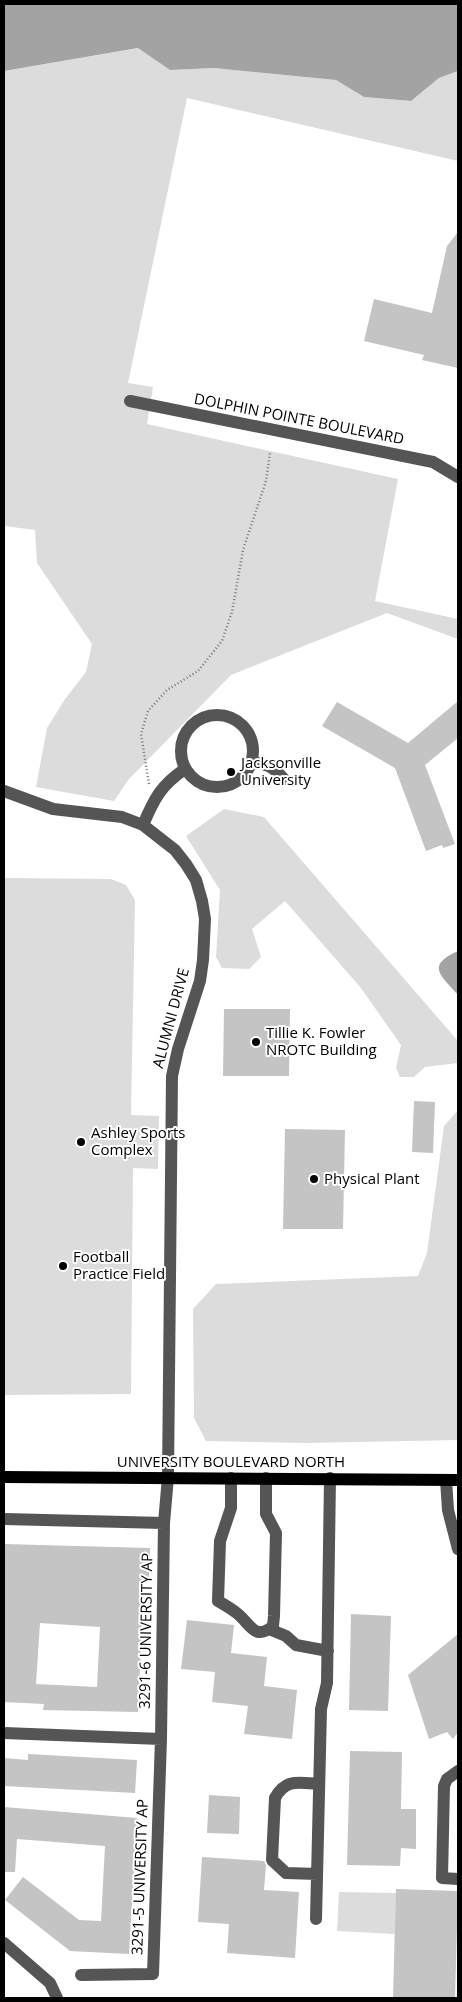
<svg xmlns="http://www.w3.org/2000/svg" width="462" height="2002" font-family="'Open Sans',sans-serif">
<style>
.green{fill:#dcdcdc}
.water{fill:#a3a3a3}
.building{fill:#c4c4c4;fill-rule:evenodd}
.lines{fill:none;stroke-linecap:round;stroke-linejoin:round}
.path{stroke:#777;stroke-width:2.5;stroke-dasharray:1 2.5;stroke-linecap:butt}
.minor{stroke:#555;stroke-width:12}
.major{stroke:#000;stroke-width:12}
.poi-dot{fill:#000;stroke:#fff;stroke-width:2}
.labels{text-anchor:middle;stroke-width:4;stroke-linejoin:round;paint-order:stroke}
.street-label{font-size:15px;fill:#000;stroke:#fff}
.poi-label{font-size:15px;fill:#000;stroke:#fff;text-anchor:start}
</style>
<rect width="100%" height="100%" fill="#fff"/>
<path class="green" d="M139,48L170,70L214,68L336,80L364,97L411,101L439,78L458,71V161L187,98L128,383L153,387L147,424L398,479L375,601L458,619V639L387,613L231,675L129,779L114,801L36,787L47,728L65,699L86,672L92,644L37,563L35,530L4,526V71Z
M224,809L264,817L458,1041V1063L425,1067L414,1077H400L396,1068L401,1045L361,988L285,901L252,929L261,957L249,969L222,968L216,957L220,890L186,836Z
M4,878L111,879L126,885L135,900L131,1115L159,1116L158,1169L133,1168L131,1394L4,1395Z
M458,1110V1440L305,1443L206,1441L194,1418L193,1309L216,1284L418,1276L427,1253L444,1126Z
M339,1892L396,1893L395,1934L337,1931Z"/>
<path class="water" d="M4,4H458V71L439,78L411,101L364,97L336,80L214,68L170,70L138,48L4,71Z
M458,951V995C441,975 425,966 458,951Z"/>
<path class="building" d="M458,232V368L422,360L424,355L364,341L374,299L432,313L447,246Z
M458,701V738L425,765L455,844L443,848L442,845L426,851L395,768L322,726L337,702L408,743Z
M224,1009H290L289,1076H223Z
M414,1101L435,1102L433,1153L412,1152Z
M285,1129L345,1130L343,1229H283Z
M4,1544L150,1548L149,1579H144L138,1712L43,1710L44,1704L4,1702ZM40,1623L100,1627L97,1687L36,1684Z
M351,1614L391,1616L388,1711L349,1710Z
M187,1620L234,1625L231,1653L267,1657L264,1686L297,1690L292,1739L244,1734L248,1706L212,1702L215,1672L181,1669Z
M458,1634V1732L453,1739L447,1732L429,1739L408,1675Z
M350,1751L402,1752L401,1809H416V1849L401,1848L400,1866L347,1865Z
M28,1754L137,1760L135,1793L4,1786V1758L28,1760Z
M209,1795L240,1797L239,1834L207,1833Z
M4,1807L137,1818L129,1954L70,1951L5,1900L23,1877L79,1920L101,1921L105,1846L17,1839L15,1872H4Z
M202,1857L264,1861L266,1865L264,1890L299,1892L295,1958L227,1953L229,1924L198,1922Z
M396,1889L458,1891L455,1998L393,1997Z"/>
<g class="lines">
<path class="path" d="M149,784L141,734L148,711L167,690L198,671L222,641L232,612L243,550L266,481L270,453"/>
<path class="minor" d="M130,401L433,462L458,477
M181 751a36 36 0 1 1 72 0a36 36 0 1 1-72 0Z
M251,763C266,762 274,768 284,779
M4,791L53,809L122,817L143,825L175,850L186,864L196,880L202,901L205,919L203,960L200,981L178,1049L172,1076L168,1477L164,1523L161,1739L153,1974L81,1975
M143,825C154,799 161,785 185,769
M231,1478V1508L220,1541L218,1601C225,1605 232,1609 238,1614C251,1625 255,1641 273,1626L274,1616L276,1533L266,1514V1478
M446,1480L448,1510L458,1549
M4,1519L164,1523
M269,1629L286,1636L296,1645L328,1651
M4,1733L161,1739
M458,1771L447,1779L444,1786L442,1878L458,1879
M317,1874L286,1873L272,1860L275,1798C286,1778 299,1783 319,1784
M316,1919L321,1709L327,1683L330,1478
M4,1943L50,1983L57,1998"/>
<path class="major" d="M4,1477L458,1480"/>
</g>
<g class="poi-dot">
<circle cx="231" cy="772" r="5"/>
<circle cx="256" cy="1042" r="5"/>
<circle cx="81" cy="1142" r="5"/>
<circle cx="314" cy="1179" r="5"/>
<circle cx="63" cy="1266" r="5"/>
</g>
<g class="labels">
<g class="street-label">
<text transform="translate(299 419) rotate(11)" y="5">DOLPHIN POINTE BOULEVARD</text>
<text transform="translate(171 1018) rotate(-75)" y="5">ALUMNI DRIVE</text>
<text x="231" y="1467">UNIVERSITY BOULEVARD NORTH</text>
<text transform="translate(146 1631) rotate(-89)" y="5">3291-6 UNIVERSITY AP</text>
<text transform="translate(140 1877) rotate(-88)" y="5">3291-5 UNIVERSITY AP</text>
</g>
<g class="poi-label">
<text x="241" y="768">Jacksonville<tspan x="241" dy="17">University</tspan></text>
<text x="266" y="1038">Tillie K. Fowler<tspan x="266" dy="17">NROTC Building</tspan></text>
<text x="91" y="1138">Ashley Sports<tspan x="91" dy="17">Complex</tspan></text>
<text x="324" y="1184">Physical Plant</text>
<text x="73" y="1262">Football<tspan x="73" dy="17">Practice Field</tspan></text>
</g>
</g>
<rect width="462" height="2002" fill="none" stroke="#000000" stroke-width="10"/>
</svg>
